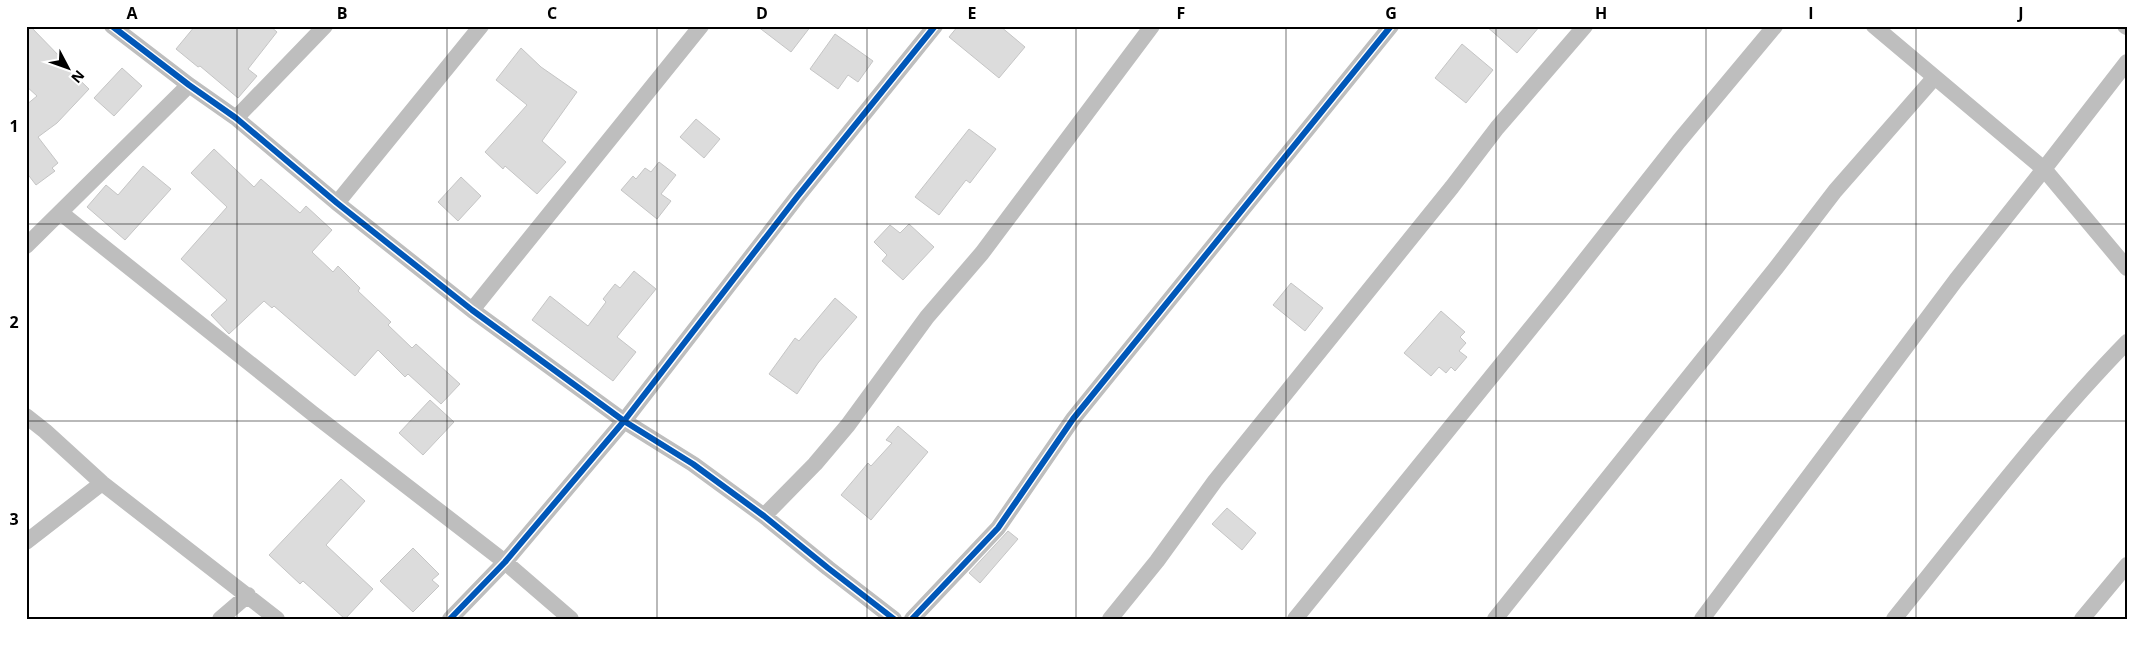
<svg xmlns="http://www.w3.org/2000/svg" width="2153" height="645" font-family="'Open Sans',sans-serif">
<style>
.building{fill:#dcdcdc;stroke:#c5c5c5}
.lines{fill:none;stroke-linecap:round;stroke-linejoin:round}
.street{stroke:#bebebe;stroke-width:16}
.cycleway-casing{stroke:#fff;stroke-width:9}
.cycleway{stroke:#0057b8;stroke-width:6}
.grid{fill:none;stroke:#000;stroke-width:1;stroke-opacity:0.55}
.neatline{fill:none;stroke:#000;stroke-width:2}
.grid-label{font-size:16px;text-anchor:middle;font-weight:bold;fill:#000}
</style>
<rect width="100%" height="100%" fill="#fff"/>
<path class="building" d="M26,26H30L64,61L62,63L89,89L57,123L38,137L58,163L52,168L55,171L36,185L26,172V105L37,96L26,86Z
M195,26H270L277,32L248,69L257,76L238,98L200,66L198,67L176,49Z
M757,26H811L791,52Z
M958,26H1000L1025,47L999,78L949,37Z
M1486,26H1540L1517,53Z
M835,34L873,61L858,82L848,75L838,89L810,69Z
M1462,44L1493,70L1466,103L1435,78Z
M521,48L541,67L577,92L542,141L566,162L537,194L505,166L503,169L485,152L527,105L496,80Z
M122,68L142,86L114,116L94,98Z
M696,119L720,139L704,158L680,137Z
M969,129L996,149L970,183L966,180L939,215L915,197Z
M214,149L254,187L261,179L300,213L306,206L332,230L312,252L333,272L338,266L360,288L358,291L391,322L388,325L412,348L416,344L460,384L441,404L408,374L405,377L378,350L355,376L274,306L272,308L264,301L229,334L211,315L227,300L181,259L227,207L191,173Z
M659,162L676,175L661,194L671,201L657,219L621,190L633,176L636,179L645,168L651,172Z
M143,166L171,189L125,240L87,207L106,185L118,195Z
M461,177L481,196L458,221L438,202Z
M909,224L934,247L903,280L882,261L887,255L874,242L890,225L900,233Z
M634,271L656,289L617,337L636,352L613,381L532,320L550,296L588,326L606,302L603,299L615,284L620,288Z
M1291,283L1323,308L1305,331L1273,305Z
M835,298L857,317L818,363L797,394L769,374L795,338L799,341Z
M1441,311L1465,332L1460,337L1466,343L1459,351L1467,357L1455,371L1451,367L1446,373L1439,367L1431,376L1404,353Z
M430,400L454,422L423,455L399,433Z
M898,426L928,452L871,520L841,495L868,463L871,466L892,443L886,440Z
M341,479L365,501L326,545L373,589L345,619L303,581L300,584L269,555Z
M1227,508L1256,533L1242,550L1212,524Z
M1008,531L1018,539L980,583L969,573Z
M413,548L439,574L432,580L439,586L413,612L380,581Z"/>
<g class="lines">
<path class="street" d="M112,26L189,85L236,118L337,203L472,310L624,421L693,464L764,516L828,568L894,619
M1874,26L2044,169L2127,62
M2125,26L2127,27
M236,118L325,26
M337,203L481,26
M61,213L312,413L505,562L571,619
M26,246L189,85
M472,310L701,26
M26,416L45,431L102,483L277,619
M764,516L815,464L848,425L927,317L982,253L1152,26
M26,542L102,483
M220,619L248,595
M450,619L505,562L624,421L797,197L935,26
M912,619L998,528L1073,419L1391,26
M1110,619L1157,561L1215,481L1452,187L1497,128L1585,26
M1295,619L1560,292L1679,141L1775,26
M1495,619L1776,268L1835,191L1934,78
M1702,619L1956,280L2044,169L2127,268
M1894,619C1970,525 2043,428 2127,342
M2082,619L2127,565"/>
<defs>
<path id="cycleway" d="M112,26L189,85L236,118L337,203L472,310L624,421L693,464L764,516L828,568L894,619
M450,619L505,562L624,421L797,197L935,26
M912,619L998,528L1073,419L1391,26"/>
</defs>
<use href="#cycleway" class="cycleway-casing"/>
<use href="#cycleway" class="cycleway"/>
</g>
<path class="grid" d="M237,26V619M447,26V619M657,26V619M867,26V619M1076,26V619M1286,26V619M1496,26V619M1706,26V619M1916,26V619M26,224H2127M26,421H2127"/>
<rect width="2153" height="645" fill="none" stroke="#ffffff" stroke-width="55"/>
<g transform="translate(68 68) rotate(131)" stroke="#ffffff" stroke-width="4" paint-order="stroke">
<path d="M0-4L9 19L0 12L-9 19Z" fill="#000000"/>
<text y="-8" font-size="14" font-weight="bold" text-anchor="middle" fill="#000000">N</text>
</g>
<rect x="28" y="28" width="2098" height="590" class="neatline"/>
<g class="grid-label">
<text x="132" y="19">A</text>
<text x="342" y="19">B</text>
<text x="552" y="19">C</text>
<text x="762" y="19">D</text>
<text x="972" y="19">E</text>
<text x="1181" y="19">F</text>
<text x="1391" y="19">G</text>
<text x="1601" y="19">H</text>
<text x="1811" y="19">I</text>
<text x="2021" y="19">J</text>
<text x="14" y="132">1</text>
<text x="14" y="328">2</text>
<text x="14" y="525">3</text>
</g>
</svg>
